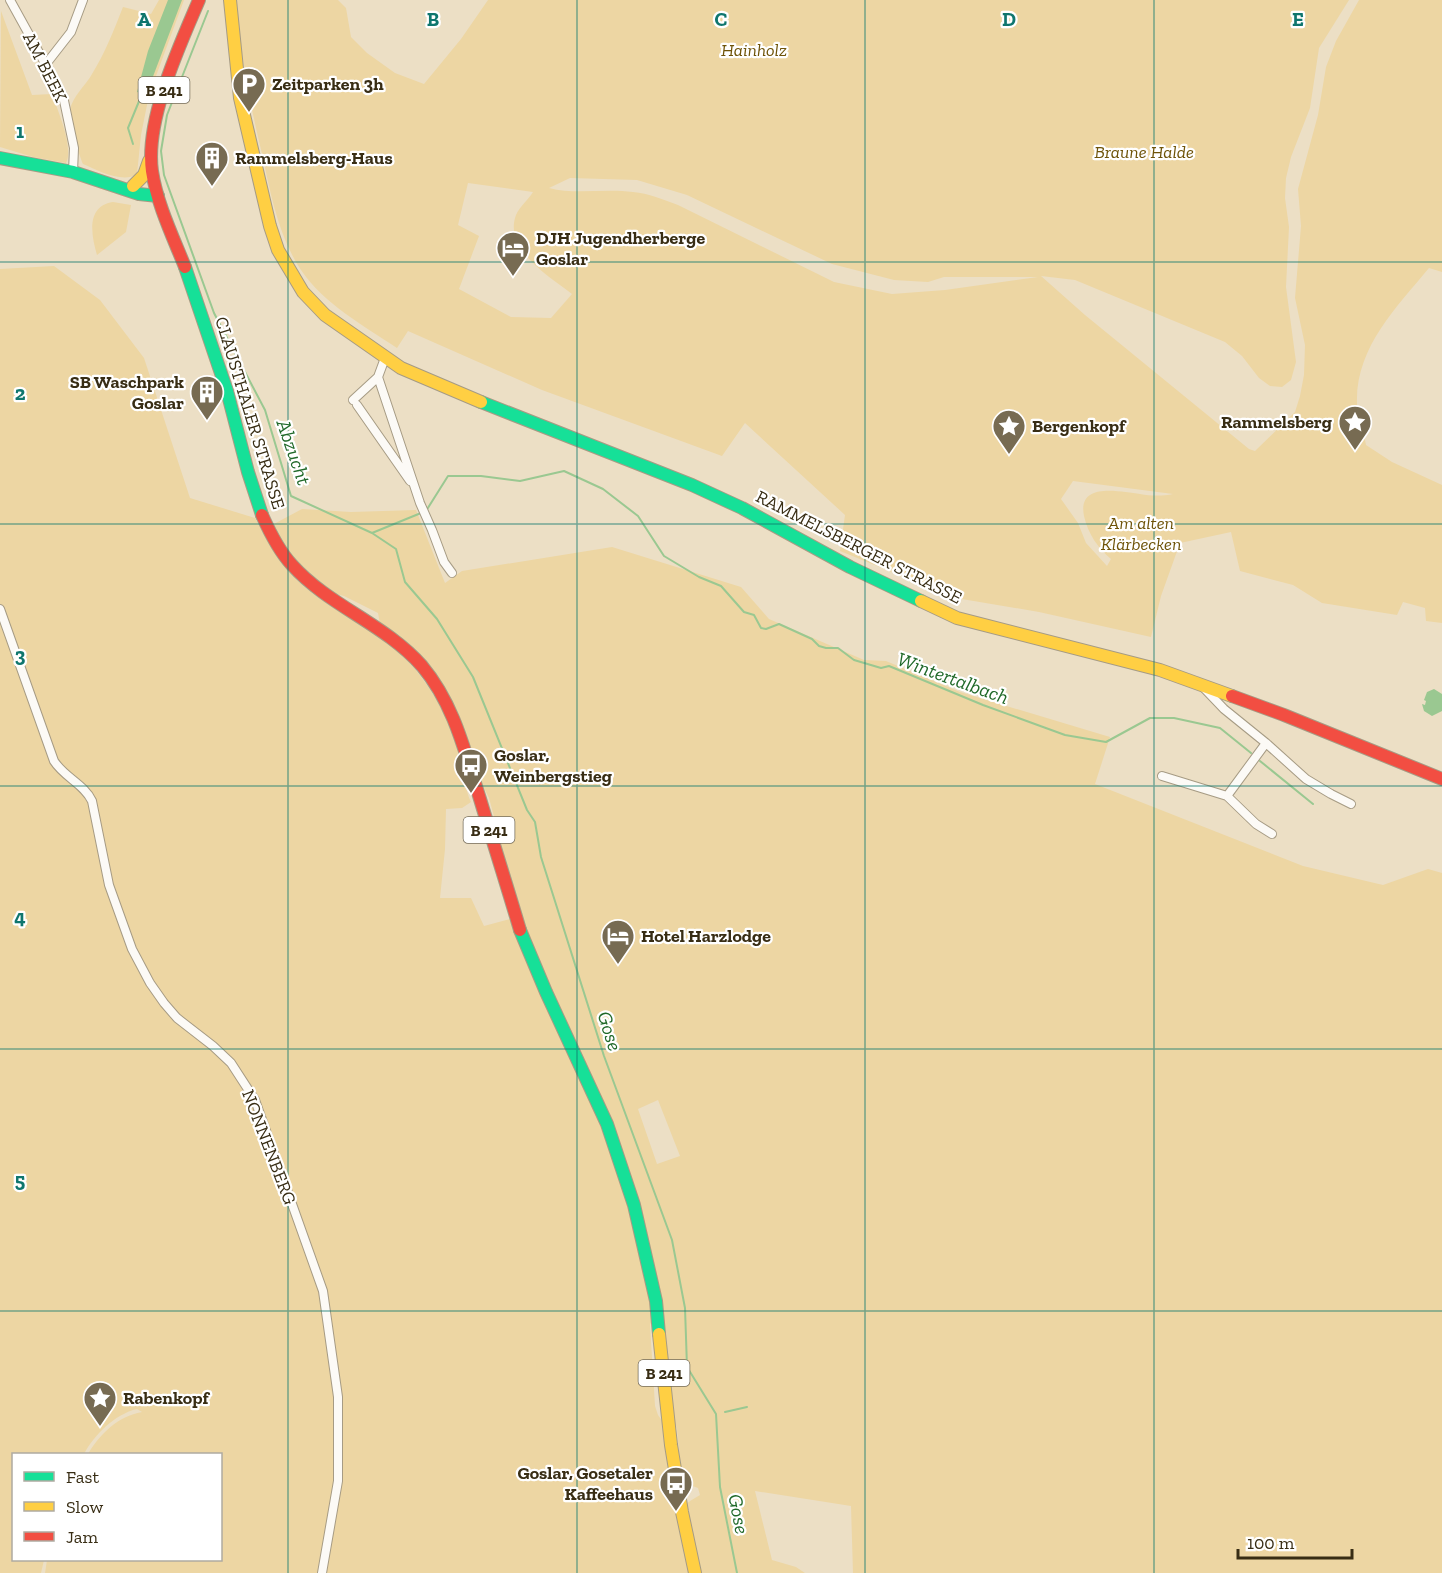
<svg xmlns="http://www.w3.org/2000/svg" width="1442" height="1573" font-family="'Zilla Slab',serif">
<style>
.green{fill:#edd6a3;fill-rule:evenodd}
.water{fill:#9ac891}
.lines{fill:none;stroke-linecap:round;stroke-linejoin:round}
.stream{stroke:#9ac891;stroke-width:2}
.street-casing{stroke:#a69b84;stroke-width:10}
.fast-casing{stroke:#a69b84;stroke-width:14}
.slow-casing{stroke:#a69b84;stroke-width:14}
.jam-casing{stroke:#a69b84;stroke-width:14}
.street{stroke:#fcfaf6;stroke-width:8}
.fast{stroke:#16e098;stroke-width:12}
.slow{stroke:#ffcf43;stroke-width:12}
.jam{stroke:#f24e42;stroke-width:12}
.grid{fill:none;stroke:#0f766e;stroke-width:1.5;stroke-opacity:0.55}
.labels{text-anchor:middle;stroke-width:4.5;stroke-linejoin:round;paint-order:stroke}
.shield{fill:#fff;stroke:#746c5a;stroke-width:1.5}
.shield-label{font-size:16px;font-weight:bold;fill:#382d14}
.park-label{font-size:18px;font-style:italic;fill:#6e5308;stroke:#fff}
.street-label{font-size:18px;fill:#382d14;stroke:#fff}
.poi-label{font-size:18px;font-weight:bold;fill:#382d14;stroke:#fff;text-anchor:start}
.water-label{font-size:20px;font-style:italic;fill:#206929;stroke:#fff}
.grid-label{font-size:20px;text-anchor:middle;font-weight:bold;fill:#0f766e;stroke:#fff;stroke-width:4.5;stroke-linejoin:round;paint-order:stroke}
</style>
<rect width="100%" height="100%" fill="#ecdfc5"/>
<path class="green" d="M159,0H184L149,95L141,135L137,174C123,184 97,170 83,164C79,154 68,120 70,110C72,97 86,85 92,74C105,53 114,30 123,7L151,14Z
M237,0H338L346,8L351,37L367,53L395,73L424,84L461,39L488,0H1349L1319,48L1310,108L1291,157L1286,178L1285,198L1289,227L1286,287L1296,362L1291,380L1282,387L1270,386L1259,378L1242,356L1225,342L1075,280L1041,276L1085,315L1249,449L1255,451L1295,412L1300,396L1304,375L1305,345L1295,298L1301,226L1298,189L1318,115L1326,67L1336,41L1359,0H1442V272L1429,268C1396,308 1355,348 1357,404C1357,417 1364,432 1366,445L1392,462L1442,485V623L1426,621L1425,608L1403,602L1397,615L1322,603L1293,585L1240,571L1231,532L1180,543L1161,596L1151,637L1039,612L956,598L840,551L845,515L745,423L722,456L542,390L408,331L397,348C364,326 324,304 301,270C279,237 271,196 263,158C255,125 248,93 243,59C240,39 236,20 237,0ZM570,178L637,180L687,195L832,264L894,280L928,282L944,277H1038L945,290L892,294L834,282L678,205C664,200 648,193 633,192C605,188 576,195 549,188ZM468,183L533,192C528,200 520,206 516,215C503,249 550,277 572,294L551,318L511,317L459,289L479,236L458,225ZM1073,481L1173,494C1163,496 1151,496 1140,494C1121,492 1077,481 1084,516C1088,534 1098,548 1111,559L1107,566L1086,543L1078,523L1061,499Z
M1,11L32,95L52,94C58,111 74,148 66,163L33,157L0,147Z
M113,202L131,205L126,232L97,255C91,235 86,206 113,202Z
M54,266L100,300L144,358L190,498L255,518C268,540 280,565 299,582C334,614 385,633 415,669C437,696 455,729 461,763C464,776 465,789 471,802L462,808L446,809L445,849L440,898H471L484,926L510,919L588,1093L630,1206L653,1319L650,1325L655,1406L658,1415L665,1425L673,1485C670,1500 676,1512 680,1526C685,1541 688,1558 691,1573H45L47,1560H220V1454H88C100,1434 118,1416 142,1412L137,1409C115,1414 94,1435 84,1454H14V1560H44L41,1573H0V269Z
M302,509L351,512L416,510L445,583L462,571L612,547L741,587L769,619L864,660L886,661L960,692L1110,737L1095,784L1303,866L1383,885L1428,869L1442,873V1573H853L851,1506L755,1491L772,1560L796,1567L805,1573H700L685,1505L690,1501L700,1495L698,1488L690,1485L681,1477L677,1429L672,1415L647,1241L537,960L500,854L499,835L489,798L480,780L460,720L380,624L378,613L344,596L336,594L305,570L286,549L272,525ZM658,1100L680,1156L657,1164L638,1109Z"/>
<path class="water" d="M168,0H182L146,95L137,92L148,51Z
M1434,689L1442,694V711L1432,716L1424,711L1422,704L1425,705L1426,701L1424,700L1427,692Z"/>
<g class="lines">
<path class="stream" d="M208,11L167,115L161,151L164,175L214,313L265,410L291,496L372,533L421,513
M133,144L128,128L142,94
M426,511L448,476H481L520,481L564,471L603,489L638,516L664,556L699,577L721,586L744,612L754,615L761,628L766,629L779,624L812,639L819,646L826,648H838L854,660L881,668L889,666L983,705L1065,735L1106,742L1150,718H1174L1220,728L1251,753
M372,533L396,549L405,582L437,619L473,677L527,810L535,822L541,857L604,1056L672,1240L685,1308L687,1367L716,1414L720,1487L737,1573
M1260,761L1313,804
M725,1412L747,1407"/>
<defs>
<path id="street" d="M10,0L63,96L74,148L73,172
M46,64L71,32L83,0
M385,358L378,377L420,503L432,530L444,562L452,573
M353,400L378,377
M357,405L410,481
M0,609L54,761C64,777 84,784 92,801L109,885L132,949L150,983L164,1003L177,1018L213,1046L231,1063L255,1100L323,1291L338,1397V1481L322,1573
M1202,686L1224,709L1266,743L1306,779L1331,794L1351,804
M1162,776L1227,796L1266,743
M1227,796L1256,824L1272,834"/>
<path id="fast" d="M0,158L73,172L139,194L158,196
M185,267L227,391L248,472L262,515
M481,402L692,485L742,508L850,567L921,601
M520,930L546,992L607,1124L634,1205L656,1301L659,1334"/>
<path id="slow" d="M230,0L240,98L270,226L278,250L303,292L325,315L401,368L481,402
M133,186L144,175L149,161
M921,601L957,618L1160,670L1232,696
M659,1334L671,1445L682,1512L695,1573"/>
<path id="jam" d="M185,267C173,237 157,204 152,171C145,120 179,47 199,0
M262,515C270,533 279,551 292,565C329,606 385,624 422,666C454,704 465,752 480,799C493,842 507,886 520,930
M1232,696L1284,715L1442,779"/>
</defs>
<use href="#street" class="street-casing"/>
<use href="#fast" class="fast-casing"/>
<use href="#slow" class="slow-casing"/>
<use href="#jam" class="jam-casing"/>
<use href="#street" class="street"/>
<use href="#fast" class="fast"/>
<use href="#slow" class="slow"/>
<use href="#jam" class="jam"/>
</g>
<path class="grid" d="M288,0V1573M577,0V1573M865,0V1573M1154,0V1573M0,262H1442M0,524H1442M0,786H1442M0,1049H1442M0,1311H1442"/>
<defs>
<symbol id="parking-pin" viewBox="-11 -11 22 30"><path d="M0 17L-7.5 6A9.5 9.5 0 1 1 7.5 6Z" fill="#776b52" stroke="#fff"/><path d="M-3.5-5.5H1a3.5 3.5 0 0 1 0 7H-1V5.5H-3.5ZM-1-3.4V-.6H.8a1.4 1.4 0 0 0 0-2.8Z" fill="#fff"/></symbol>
<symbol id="building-pin" viewBox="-11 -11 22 30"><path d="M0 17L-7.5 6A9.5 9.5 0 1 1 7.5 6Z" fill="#776b52" stroke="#fff"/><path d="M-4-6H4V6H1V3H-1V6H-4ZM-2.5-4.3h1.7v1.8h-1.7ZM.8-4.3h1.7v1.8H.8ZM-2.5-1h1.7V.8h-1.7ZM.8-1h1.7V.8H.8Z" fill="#fff"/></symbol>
<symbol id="hotel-pin" viewBox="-11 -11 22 30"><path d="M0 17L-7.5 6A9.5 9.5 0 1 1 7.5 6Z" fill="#776b52" stroke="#fff"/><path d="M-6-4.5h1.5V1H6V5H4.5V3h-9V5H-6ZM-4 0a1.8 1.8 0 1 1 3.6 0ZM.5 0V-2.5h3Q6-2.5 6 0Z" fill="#fff"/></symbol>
<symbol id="sight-pin" viewBox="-11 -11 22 30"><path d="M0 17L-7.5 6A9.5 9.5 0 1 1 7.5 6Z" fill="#776b52" stroke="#fff"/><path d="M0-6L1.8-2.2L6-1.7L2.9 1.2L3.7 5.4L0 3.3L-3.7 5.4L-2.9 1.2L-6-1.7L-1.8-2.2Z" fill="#fff"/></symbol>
<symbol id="bus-pin" viewBox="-11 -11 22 30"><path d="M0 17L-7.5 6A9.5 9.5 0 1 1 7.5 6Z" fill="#776b52" stroke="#fff"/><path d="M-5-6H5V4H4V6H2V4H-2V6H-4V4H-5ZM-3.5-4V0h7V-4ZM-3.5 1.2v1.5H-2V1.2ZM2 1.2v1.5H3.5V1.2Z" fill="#fff"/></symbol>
</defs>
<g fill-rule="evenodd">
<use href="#parking-pin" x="230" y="65" width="38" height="52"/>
<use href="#building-pin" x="193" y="139" width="38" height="52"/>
<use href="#hotel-pin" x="494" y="229" width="38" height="52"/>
<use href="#building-pin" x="188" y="373" width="38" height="52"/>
<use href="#sight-pin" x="1336" y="403" width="38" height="52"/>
<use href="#sight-pin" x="990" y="407" width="38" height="52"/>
<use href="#bus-pin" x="452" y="746" width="38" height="52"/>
<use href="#hotel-pin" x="599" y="917" width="38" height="52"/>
<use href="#sight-pin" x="81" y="1379" width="38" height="52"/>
<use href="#bus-pin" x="657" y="1464" width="38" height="52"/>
</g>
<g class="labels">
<g class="shield">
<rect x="138.5" y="77" width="51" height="26" rx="4.5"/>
<rect x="463.5" y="817" width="51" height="26" rx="4.5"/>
<rect x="638.5" y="1360" width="51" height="26" rx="4.5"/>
</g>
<g class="shield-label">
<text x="164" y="96">B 241</text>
<text x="489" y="836">B 241</text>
<text x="664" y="1379">B 241</text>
</g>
<g class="park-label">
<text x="754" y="56">Hainholz</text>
<text x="1144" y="158">Braune Halde</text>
<text x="1141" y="529">Am alten<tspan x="1141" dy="21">Klärbecken</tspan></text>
</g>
<g class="street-label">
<text transform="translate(45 67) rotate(63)" y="6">AM BEEK</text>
<text transform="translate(250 413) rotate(73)" y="6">CLAUSTHALER STRASSE</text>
<text transform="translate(859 547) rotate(27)" y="6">RAMMELSBERGER STRASSE</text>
<text transform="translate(269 1147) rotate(69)" y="6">NONNENBERG</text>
</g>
<g class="poi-label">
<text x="272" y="90">Zeitparken 3h</text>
<text x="235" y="164">Rammelsberg-Haus</text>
<text x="536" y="244">DJH Jugendherberge<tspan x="536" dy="21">Goslar</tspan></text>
<text x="184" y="388" text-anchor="end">SB Waschpark<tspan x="184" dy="21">Goslar</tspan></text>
<text x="1332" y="428" text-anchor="end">Rammelsberg</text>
<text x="1032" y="432">Bergenkopf</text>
<text x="494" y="761">Goslar,<tspan x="494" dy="21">Weinbergstieg</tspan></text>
<text x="641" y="942">Hotel Harzlodge</text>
<text x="123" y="1404">Rabenkopf</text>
<text x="653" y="1479" text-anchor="end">Goslar, Gosetaler<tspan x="653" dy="21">Kaffeehaus</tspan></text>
</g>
<g class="water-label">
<text transform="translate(294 452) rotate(71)" y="7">Abzucht</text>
<text transform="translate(953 678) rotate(20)" y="7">Wintertalbach</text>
<text transform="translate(610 1031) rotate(72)" y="7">Gose</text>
<text transform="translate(739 1514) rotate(79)" y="7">Gose</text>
</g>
</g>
<g class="grid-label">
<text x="144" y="26">A</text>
<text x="433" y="26">B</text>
<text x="721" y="26">C</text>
<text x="1009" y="26">D</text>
<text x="1298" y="26">E</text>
<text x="20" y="138">1</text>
<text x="20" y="400">2</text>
<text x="20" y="662">3</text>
<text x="20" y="924">4</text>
<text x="20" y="1187">5</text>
</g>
<rect x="12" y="1453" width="210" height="108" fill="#ffffff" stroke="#afaba1" stroke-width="1.5"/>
<rect x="24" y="1472" width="30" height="9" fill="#16e098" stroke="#afaba1" stroke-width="1.5"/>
<text x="66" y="1483" font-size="18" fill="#382d14">Fast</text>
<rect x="24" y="1502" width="30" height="9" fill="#ffcf43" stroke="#afaba1" stroke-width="1.5"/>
<text x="66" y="1513" font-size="18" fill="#382d14">Slow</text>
<rect x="24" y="1532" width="30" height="9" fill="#f24e42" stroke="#afaba1" stroke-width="1.5"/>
<text x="66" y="1543" font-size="18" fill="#382d14">Jam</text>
<path d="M1238 1549v9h114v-9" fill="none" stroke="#382d14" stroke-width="3"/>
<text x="1247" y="1549" font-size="18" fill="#382d14" stroke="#ffffff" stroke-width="4.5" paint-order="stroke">100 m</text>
</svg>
